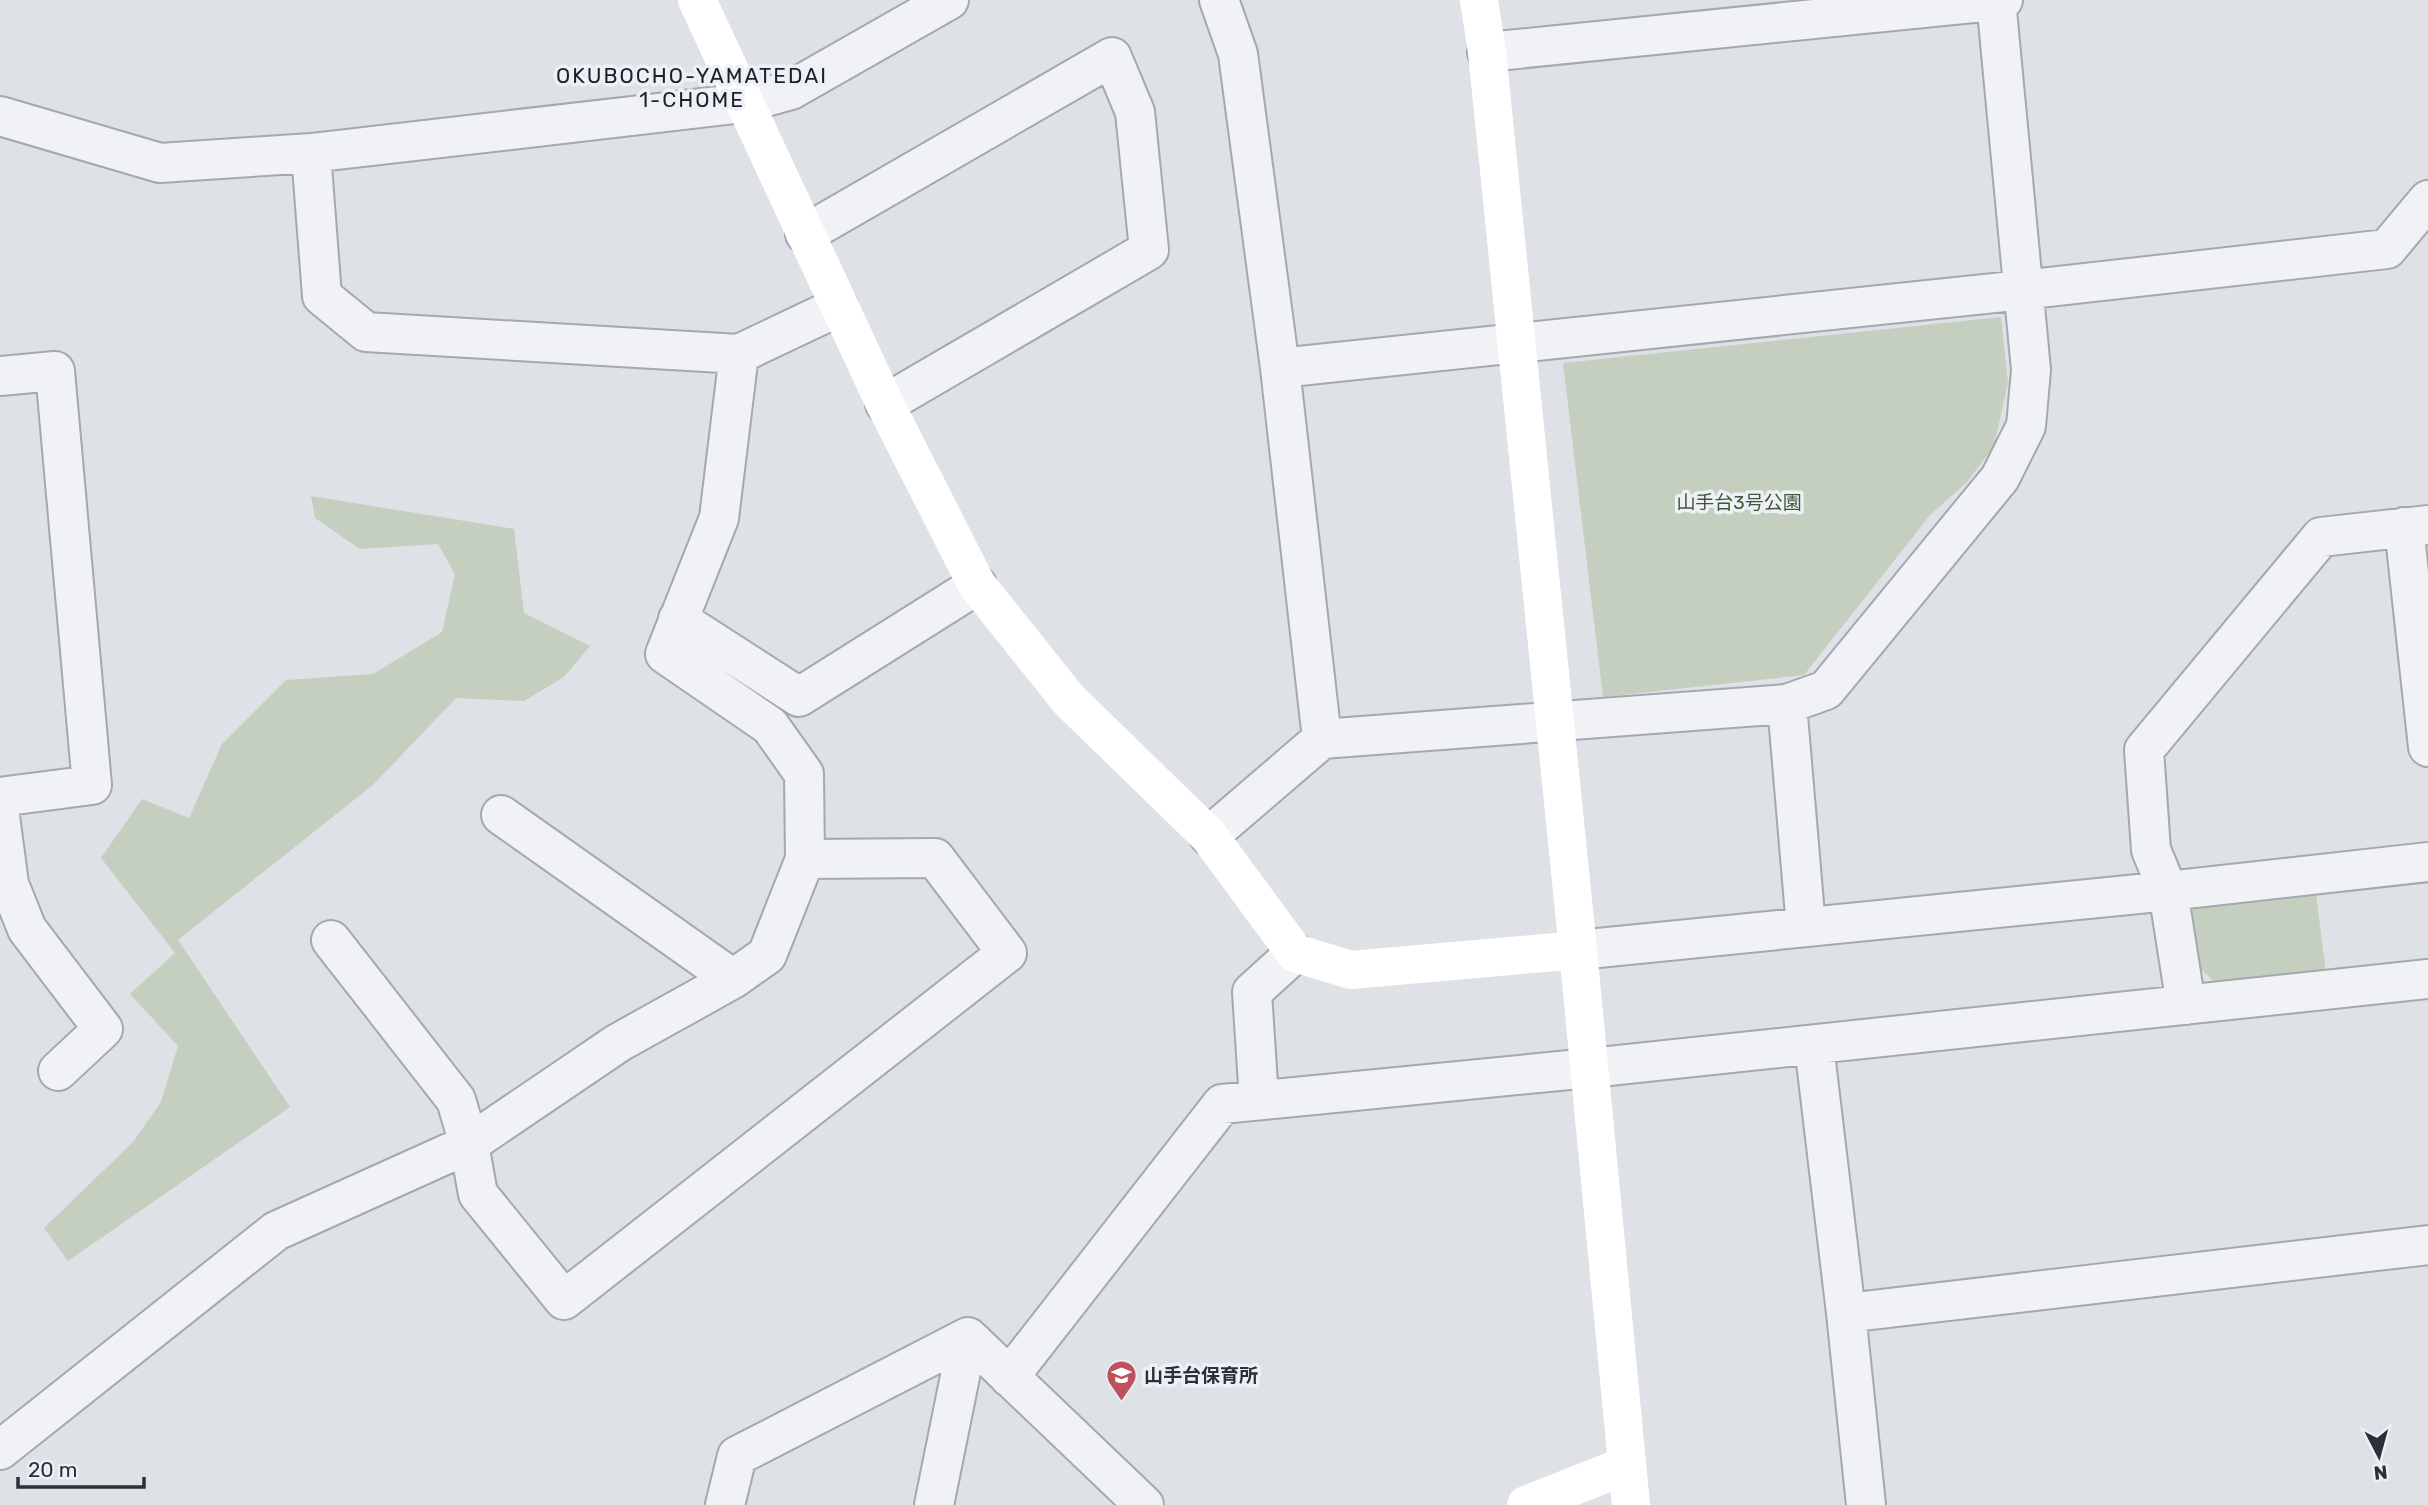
<svg xmlns="http://www.w3.org/2000/svg" width="2428" height="1505" font-family="Rubik,'Noto Sans JP',sans-serif">
<style>
.green{fill:#c4cfc0}
.lines{fill:none;stroke-linecap:round;stroke-linejoin:round}
.street-casing{stroke:#a4a8af;stroke-width:42}
.street{stroke:#f0f2f5;stroke-width:38}
.secondary{stroke:#fff;stroke-width:38}
.labels{text-anchor:middle;stroke-width:7;stroke-linejoin:round;paint-order:stroke}
.park-label{font-size:19px;fill:#3d5538;stroke:#edf0f4}
.poi-label{font-size:19px;font-weight:bold;fill:#292f3b;stroke:#edf0f4;text-anchor:start}
.neighbourhood-label{font-size:21px;letter-spacing:2px;fill:#1c202c;stroke:#edf0f4}
</style>
<rect width="100%" height="100%" fill="#dee1e6"/>
<path class="green" d="M2001,317L2008,383L1994,446L1967,482L1930,515L1804,675L1603,697L1563,363Z
M311,496L514,529L524,613L590,646L564,677L524,701L456,698L374,784L178,940L290,1107L68,1261L44,1228L133,1142L161,1102L178,1046L130,994L175,953L101,858L142,799L189,818L222,744L286,680L373,674L442,632L455,574L438,544L360,549L315,518Z
M2316,893L2326,974L2217,984L2194,963L2189,904Z"/>
<g class="lines">
<defs>
<path id="street" d="M1219,0L1238,54L1280,368L1322,739
M1487,52L2003,0
M0,116L160,163L311,153L744,103L791,90L949,0
M311,153L322,296L366,332L739,354L838,307
M805,234L1112,57L1135,112L1149,250L885,404
M1280,368L2023,290L2387,249L2428,200
M0,376L55,371L92,785L0,797
M2404,527L2428,747
M678,619L799,697L977,585
M1787,704L1826,690L2000,478L2026,426L2031,370L1996,0
M501,815L733,979
M0,816L9,884L27,929L103,1029L58,1071
M1209,836L1322,739L1787,704L1806,927
M331,940L456,1100L469,1144L478,1194L564,1300L1007,953L935,858L805,859
M1578,950L2168,891L2428,862
M2186,1005L2168,891L2151,850L2144,750L2321,537L2428,525
M1814,1045L1846,1313L1866,1505
M1259,1100L1252,992L1295,953
M1846,1313L2428,1245
M1009,1377L1222,1104L1590,1068L2428,979
M0,1450L276,1231L469,1144L618,1043L733,979L767,955L805,859L804,774L770,726L665,654L719,518L739,354
M725,1505L737,1456L968,1337L1144,1505
M934,1505L968,1337"/>
</defs>
<use href="#street" class="street-casing"/>
<use href="#street" class="street"/>
<path class="secondary" d="M697,0L885,404L977,585L1069,700L1209,836L1295,953L1351,970L1578,950
M1479,0L1487,52L1578,950L1631,1505
M1526,1505L1627,1465"/>
</g>
<defs>
<symbol id="school-pin" viewBox="-11 -11 22 30"><path d="M0 17L-7.5 6A9.5 9.5 0 1 1 7.5 6Z" fill="#bd515d" stroke="#edf0f4"/><path d="M0-5L7-2L0 1L-7-2ZM-4 1L0 2.5L4 1V4Q0 6-4 4Z" fill="#fff"/></symbol>
</defs>
<g fill-rule="evenodd">
<use href="#school-pin" x="1104" y="1358" width="35" height="47"/>
</g>
<g class="labels">
<g class="park-label">
<text x="1739" y="509">山手台3号公園</text>
</g>
<g class="poi-label">
<text x="1144" y="1382">山手台保育所</text>
</g>
<g class="neighbourhood-label">
<text x="692" y="83">OKUBOCHO-YAMATEDAI<tspan x="692" dy="24">1-CHOME</tspan></text>
</g>
</g>
<g transform="translate(2379 1456) rotate(174)" stroke="#edf0f4" stroke-width="5" paint-order="stroke">
<path d="M0-5L12 26L0 18L-12 26Z" fill="#292f3b"/>
<text y="-10" font-size="19" font-weight="bold" text-anchor="middle" fill="#292f3b">N</text>
</g>
<path d="M18 1477v10h126v-10" fill="none" stroke="#292f3b" stroke-width="3.5"/>
<text x="28" y="1477" font-size="21" fill="#292f3b" stroke="#edf0f4" stroke-width="5" paint-order="stroke">20 m</text>
</svg>
